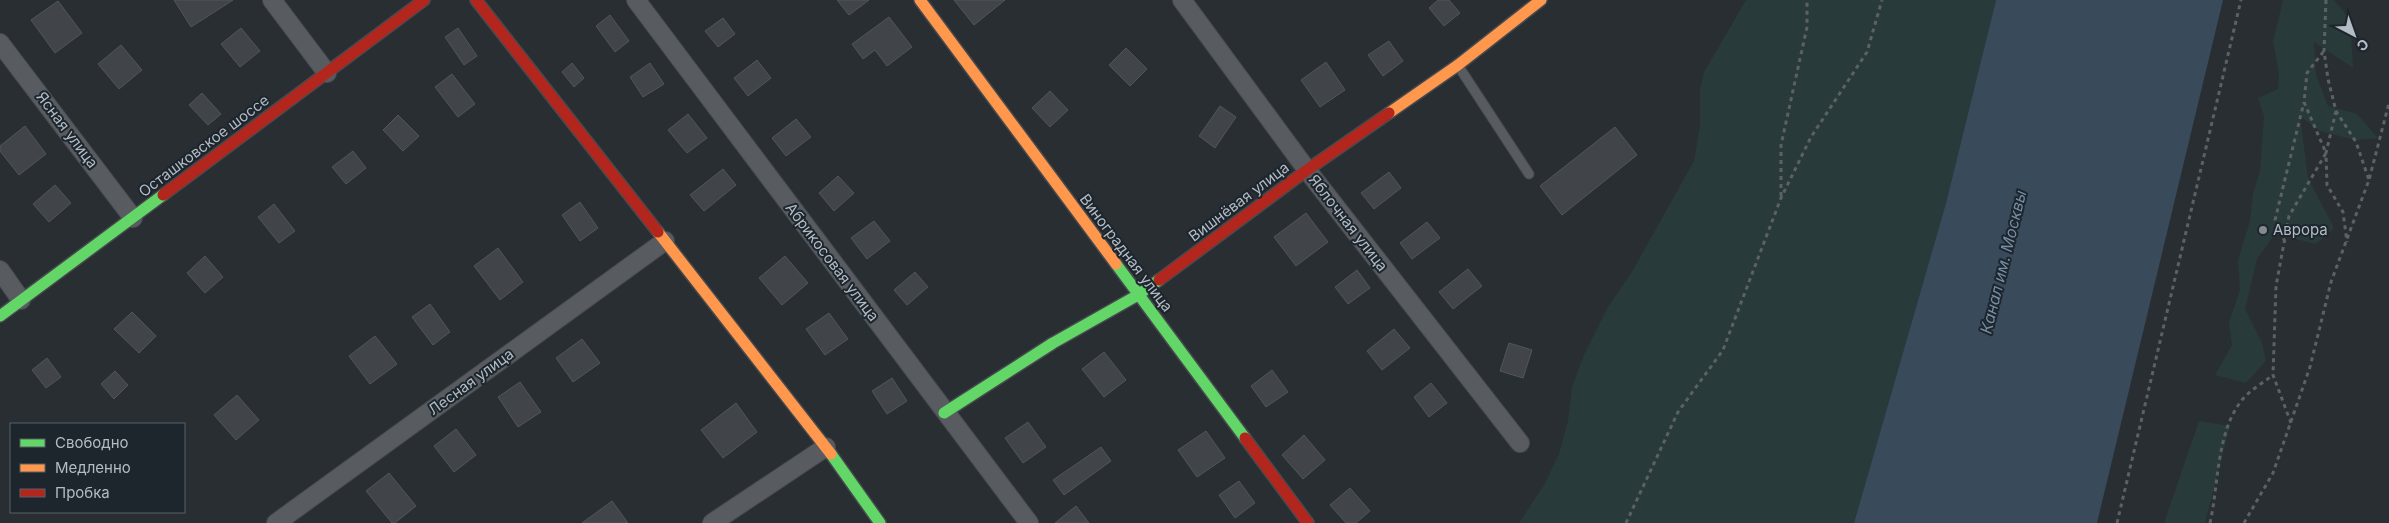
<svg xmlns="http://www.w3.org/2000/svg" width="2389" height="523" font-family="Inter,sans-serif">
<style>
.green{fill:#293a3a}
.water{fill:#394a5b}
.building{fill:#41454a;stroke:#50565b}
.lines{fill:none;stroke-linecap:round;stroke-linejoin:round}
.lane-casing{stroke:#464a4e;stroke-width:11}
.street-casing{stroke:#464a4e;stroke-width:20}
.fast-casing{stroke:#464a4e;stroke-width:14}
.slow-casing{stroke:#464a4e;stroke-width:14}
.jam-casing{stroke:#464a4e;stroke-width:14}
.path{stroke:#5c6165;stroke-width:3;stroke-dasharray:4 4;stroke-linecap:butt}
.lane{stroke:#585c61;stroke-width:9}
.street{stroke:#585c61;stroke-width:18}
.fast{stroke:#63d668;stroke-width:11}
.slow{stroke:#ff974d;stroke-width:11}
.jam{stroke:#b3261e;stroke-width:11}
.poi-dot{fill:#838a91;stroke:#1d252d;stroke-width:2}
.labels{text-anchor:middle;stroke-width:4;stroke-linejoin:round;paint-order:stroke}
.street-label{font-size:15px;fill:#b3bbc4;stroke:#1d252d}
.poi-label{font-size:15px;fill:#b3bbc4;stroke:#1d252d;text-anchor:start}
.water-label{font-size:16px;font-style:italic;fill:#768ea5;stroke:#1d252d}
</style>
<rect width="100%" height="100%" fill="#292e33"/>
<path class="green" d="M1746,0H1996L1946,203L1854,523H1519L1544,485L1559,454L1568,421L1572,387L1584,355L1608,307L1633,270L1694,161L1700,125V89L1704,72Z
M2283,0H2334L2350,19L2353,68L2314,42L2316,75L2328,106L2357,114L2378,138L2355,140L2320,131L2300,116L2308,178L2334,228L2316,244L2275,234L2257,259L2245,309L2262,343L2266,361L2246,383L2215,375L2232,345L2229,322L2240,290L2238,260L2250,221L2253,194L2260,171L2264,116L2258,98L2278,89L2279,73L2273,42Z
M2199,421L2230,426L2205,523H2164Z"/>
<path class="water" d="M1996,0H2223L2097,523H1854L1946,203Z"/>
<path class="building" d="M174,0H233L191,27Z
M837,0H869L849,15Z
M954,0H1005L974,25Z
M1438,0H1449L1460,13L1444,26L1429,8Z
M58,1L82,33L55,53L31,20Z
M610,15L629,41L615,52L596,26Z
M889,17L912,47L887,66L875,50L863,59L852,44Z
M723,18L735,34L718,47L705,31Z
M241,28L260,51L240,67L221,44Z
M458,28L477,56L464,65L445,37Z
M1389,41L1403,61L1383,76L1368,55Z
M121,45L142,70L119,89L98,64Z
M1126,48L1147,69L1130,86L1109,65Z
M757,60L771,78L748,96L734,78Z
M1326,62L1345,90L1320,107L1301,80Z
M572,63L584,78L574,87L562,72Z
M650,63L664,84L643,97L630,77Z
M452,74L475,104L458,117L435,87Z
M1050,91L1068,110L1050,127L1032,108Z
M202,93L221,114L208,125L189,105Z
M1220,106L1236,117L1215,148L1199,136Z
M688,114L707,138L687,153L668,130Z
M398,115L419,136L403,151L383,130Z
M796,119L811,137L786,156L772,138Z
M25,126L46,154L19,175L0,151V146Z
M1615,127L1637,155L1562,215L1540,186Z
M353,151L366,168L346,184L332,167Z
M723,169L736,185L704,211L690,195Z
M1389,172L1401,188L1374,209L1361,193Z
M838,176L854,193L834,211L819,193Z
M55,185L71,203L49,222L33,204Z
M580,202L598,228L580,241L562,215Z
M274,204L295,231L279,243L258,217Z
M1306,213L1328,242L1296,266L1274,237Z
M874,221L890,241L867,259L851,238Z
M1427,222L1440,238L1412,259L1400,243Z
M498,248L523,282L500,300L474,266Z
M205,256L223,277L205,293L187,273Z
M785,256L808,283L782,305L759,278Z
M1468,269L1482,286L1453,309L1439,292Z
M1357,270L1370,288L1348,304L1335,287Z
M915,272L928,287L907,305L894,290Z
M430,304L450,332L433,345L412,317Z
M132,312L156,336L139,353L114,329Z
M829,313L848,339L825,355L806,329Z
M1394,329L1410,348L1382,370L1367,351Z
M375,336L397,364L370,384L349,356Z
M582,339L600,363L573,382L556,358Z
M1509,343L1532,350L1523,378L1500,371Z
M1104,352L1126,380L1104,397L1082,369Z
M47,358L61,377L46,388L32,370Z
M1272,370L1288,392L1266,407L1251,386Z
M115,371L128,385L114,399L101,384Z
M892,378L907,401L887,414L872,391Z
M520,382L541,412L518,427L498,397Z
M1431,383L1447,403L1429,417L1414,397Z
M237,395L259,420L236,440L214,415Z
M736,403L757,432L723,458L701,430Z
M1028,422L1046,447L1023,463L1005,438Z
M456,429L476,455L454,472L434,446Z
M1206,431L1225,458L1197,477L1178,450Z
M1304,435L1325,460L1303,479L1282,455Z
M1101,447L1111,461L1064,495L1053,480Z
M389,473L416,506L395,523H392L366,491Z
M1239,481L1255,503L1235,518L1219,495Z
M1350,488L1370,511L1356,523H1346L1330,505Z
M612,501L628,523H582Z
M1076,506L1089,523H1055Z"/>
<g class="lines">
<defs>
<path id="lane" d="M1459,67L1529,174"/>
<path id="street" d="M272,0L327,73
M636,0L1029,523
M1182,0L1307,170L1520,443
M0,43L133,218
M0,270L21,300
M276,523L665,241
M712,523L826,447"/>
<path id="fast" d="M1116,264L1245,438
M0,316L163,195
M944,413L1053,343L1138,295L1159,280
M831,454L880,523"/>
<path id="slow" d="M920,0L1116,264
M1389,113L1458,65L1541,0
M658,232L831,454"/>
<path id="jam" d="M476,0L658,232
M163,195L424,0
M1159,280L1307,170L1389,113
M1245,438L1308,523"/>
</defs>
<use href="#lane" class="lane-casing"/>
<use href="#street" class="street-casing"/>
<use href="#fast" class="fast-casing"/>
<use href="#slow" class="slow-casing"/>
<use href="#jam" class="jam-casing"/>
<path class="path" d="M2326,0L2324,51L2328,79L2336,111L2356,142L2369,180
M2336,111L2326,153L2327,185L2343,212L2347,242
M1781,196V145L1807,27V0
M2285,242L2275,220L2304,102
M2291,423L2273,375L2276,286L2289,216L2326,153L2304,102L2307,73L2324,51
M1626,523L1678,412L1723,350L1781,198L1811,137L1867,52L1882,0
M2117,523L2241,0
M2210,523C2219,483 2216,433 2242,400C2250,390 2263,383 2273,375
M2244,523L2273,473L2310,367L2331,282L2369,180L2389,103"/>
<use href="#lane" class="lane"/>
<use href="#street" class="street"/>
<use href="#fast" class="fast"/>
<use href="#slow" class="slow"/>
<use href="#jam" class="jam"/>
</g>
<circle class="poi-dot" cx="2263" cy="230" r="5"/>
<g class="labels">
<g class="street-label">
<text transform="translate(67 130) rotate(53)" y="5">Ясная улица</text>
<text transform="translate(204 146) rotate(-37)" y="5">Осташковское шоссе</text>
<text transform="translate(1239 202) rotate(-37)" y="5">Вишнёвая улица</text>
<text transform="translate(1348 223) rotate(52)" y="5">Яблочная улица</text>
<text transform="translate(1126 253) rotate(53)" y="5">Виноградная улица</text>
<text transform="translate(832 262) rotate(53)" y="5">Абрикосовая улица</text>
<text transform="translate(471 382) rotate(-36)" y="5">Лесная улица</text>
</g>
<g class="poi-label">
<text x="2273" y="235">Аврора</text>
</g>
<g class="water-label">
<text transform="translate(2003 262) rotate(-76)" y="6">Канал им. Москвы</text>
</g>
</g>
<rect x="10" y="423" width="175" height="90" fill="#1d252d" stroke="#596169"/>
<rect x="20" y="439" width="25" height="8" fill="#63d668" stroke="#596169"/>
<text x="55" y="448" font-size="15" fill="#b3bbc4">Свободно</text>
<rect x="20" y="464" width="25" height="8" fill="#ff974d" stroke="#596169"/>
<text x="55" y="473" font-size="15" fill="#b3bbc4">Медленно</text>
<rect x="20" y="489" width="25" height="8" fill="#b3261e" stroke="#596169"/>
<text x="55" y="498" font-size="15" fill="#b3bbc4">Пробка</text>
<g transform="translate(2354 35) rotate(139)" stroke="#1d252d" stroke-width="4" paint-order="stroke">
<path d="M0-4L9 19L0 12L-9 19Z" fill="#b3bbc4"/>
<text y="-8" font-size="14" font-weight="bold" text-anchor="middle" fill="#b3bbc4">С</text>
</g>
</svg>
